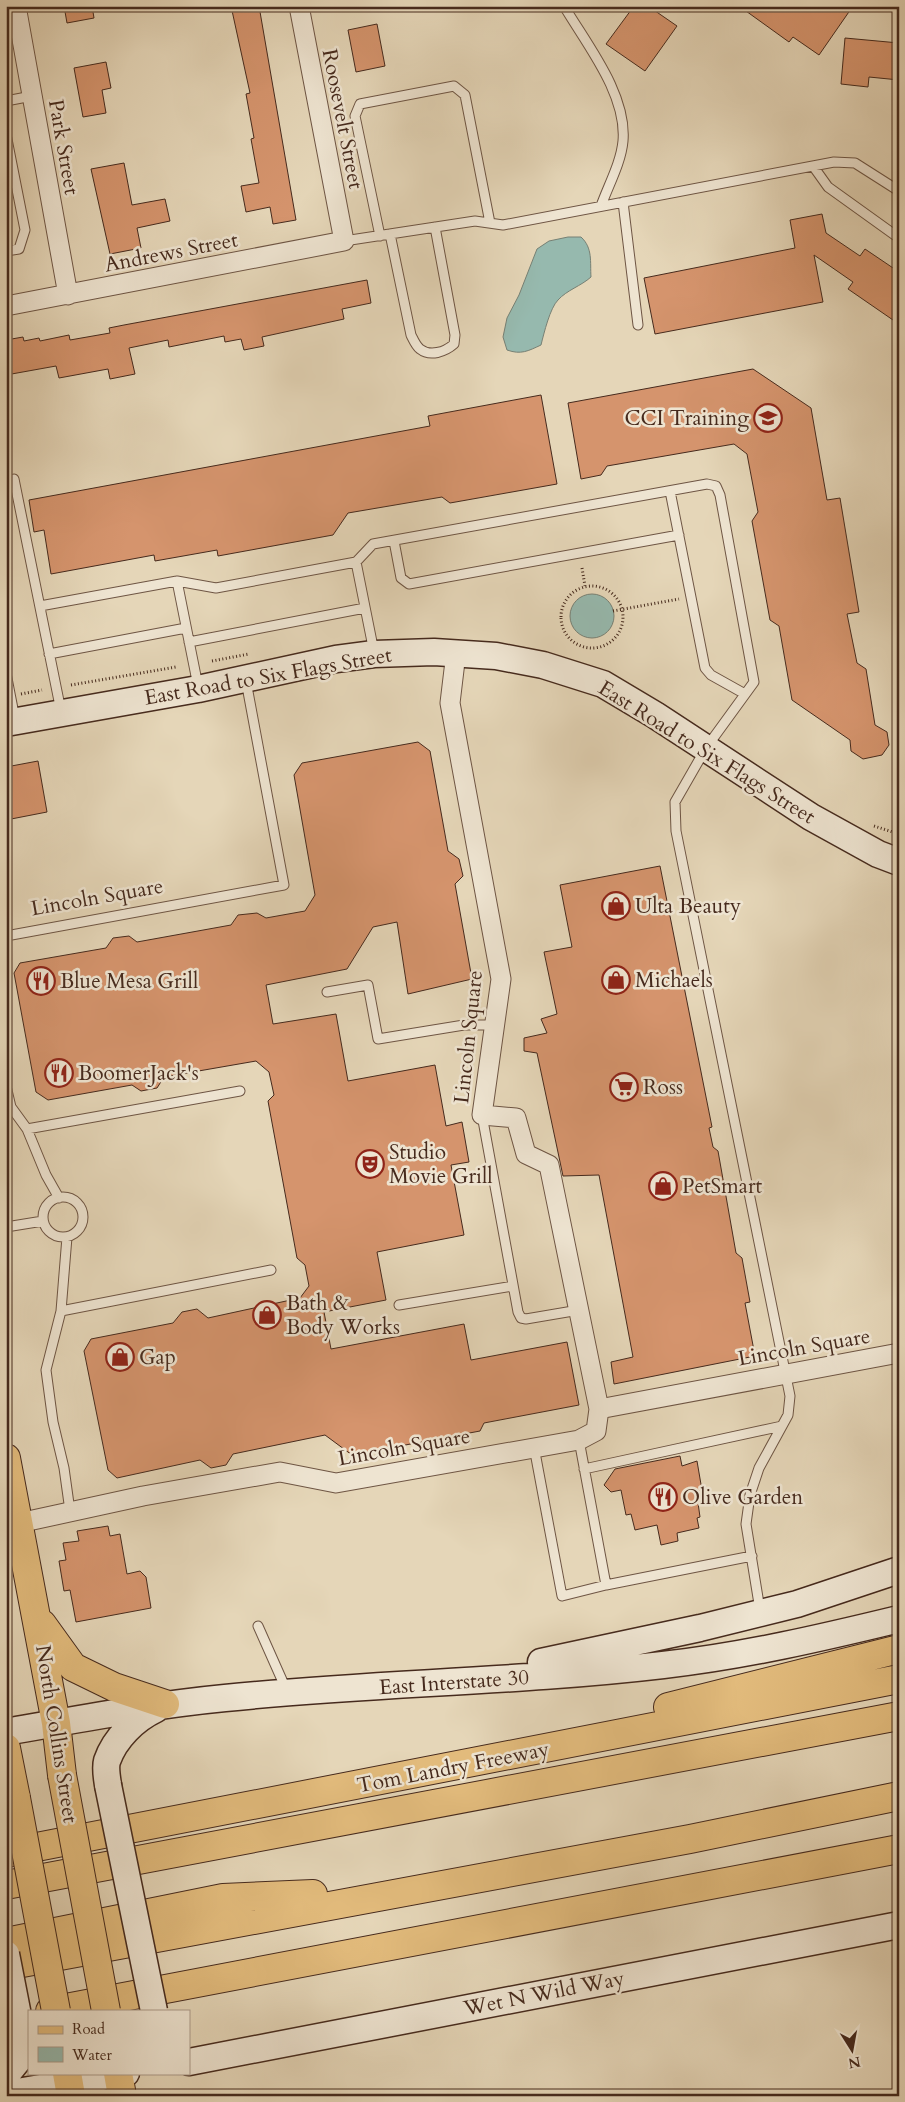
<svg xmlns="http://www.w3.org/2000/svg" width="905" height="2102" font-family="Cardo,serif">
<style>
.water{fill:#96b9ae;stroke:#768074}
.building{fill:#d5946d;stroke:#462a1d}
.lines{fill:none;stroke-linecap:round;stroke-linejoin:round}
.lane-casing{stroke:#6e5544;stroke-width:11}
.street-casing{stroke:#6e5544;stroke-width:21}
.secondary-casing{stroke:#462a1d;stroke-width:29}
.primary-casing{stroke:#462a1d;stroke-width:30}
.highway-casing{stroke:#462a1d;stroke-width:30}
.path{stroke:#462a1d;stroke-width:3;stroke-dasharray:1 2.5;stroke-linecap:butt}
.lane{stroke:#eee4d1;stroke-width:9}
.street{stroke:#eee4d1;stroke-width:19}
.secondary{stroke:#eee4d1;stroke-width:26}
.primary{stroke:#e2bb7c;stroke-width:28}
.highway{stroke:#e2bb7c;stroke-width:28}
.secondary-bridge-casing{stroke:#462a1d;stroke-width:29;stroke-linecap:butt}
.primary-bridge-casing{stroke:#462a1d;stroke-width:30;stroke-linecap:butt}
.secondary-bridge{stroke:#eee4d1;stroke-width:26}
.primary-bridge{stroke:#e2bb7c;stroke-width:28}
.labels{text-anchor:middle;stroke-width:5;stroke-linejoin:round;paint-order:stroke}
.street-label{font-size:21px;fill:#462a1d;stroke:#eee4d1}
.poi-label{font-size:21px;fill:#462a1d;stroke:#eee4d1;text-anchor:start}
</style>
<rect width="100%" height="100%" fill="#e5d6b8"/>
<filter id="stains"><feTurbulence type="fractalNoise" baseFrequency=".004" numOctaves="4"/><feColorMatrix values="0 0 0 0 .2 0 0 0 0 .09 0 0 0 0 .02 0 0 0 .5 -.17"/></filter>
<radialGradient id="worn" r=".72"><stop offset=".6" stop-color="#630" stop-opacity="0"/><stop offset="1" stop-color="#630" stop-opacity=".3"/></radialGradient>
<path class="water" d="M568,237H581C593,248 590,262 591,277C581,286 567,290 558,300C550,308 544,333 541,345C528,351 521,355 507,350L503,337L507,318L519,295L537,249L549,241Z
M570 616a22 22 0 1 1 44 0a22 22 0 1 1-44 0Z"/>
<path class="building" d="M64,6H92L94,18L67,23Z
M231,6H259L296,220L273,224L270,207L246,212L241,186L259,183L251,139L254,138L246,94L250,93Z
M634,6H648L677,26L645,71L606,44Z
M739,6H853L819,55L793,37L789,42Z
M377,24L385,66L356,72L348,30Z
M845,38L899,43V80L869,77L868,87L841,84Z
M106,62L111,88L102,90L106,113L83,117L74,68Z
M124,163L132,205L165,199L170,221L137,228L141,248L110,254L91,169Z
M822,214L826,233L860,256L865,249L899,272V311L893,320L848,289L853,282L814,255L823,302L655,334L644,278L795,248L790,220Z
M367,280L371,303L342,309L344,319L262,337L264,346L244,350L241,339L225,342L224,336L169,347L168,340L129,348L135,374L110,379L108,369L59,378L56,366L6,375V340L23,337L24,341L39,338L40,341L69,335L70,340L110,333L109,328L124,325Z
M753,369L811,408L827,500L840,498L859,612L847,614L857,663L866,669L875,725L887,732L889,745L882,755L863,759L851,751L850,740L792,700L779,626L770,620L752,521L758,512L747,454L734,444L607,466L601,475L581,479L568,403Z
M541,395L557,484L450,503L442,497L348,513L333,535L218,556L217,550L155,561L154,555L51,574L44,530L34,532L29,500L430,426L428,416Z
M418,742L430,751L448,851L459,859L463,876L455,884L472,979L408,994L397,922L373,927L347,969L266,985L273,1024L336,1014L348,1081L435,1065L446,1126L462,1122L469,1162L451,1165L464,1235L377,1252L386,1300L324,1312L331,1349L464,1324L471,1360L567,1342L579,1405L484,1423L480,1431L352,1455L325,1435L233,1454L226,1465L211,1468L200,1460L117,1478L108,1470L84,1351L91,1339L173,1323L182,1312L197,1309L208,1318L300,1298L309,1286L305,1265L297,1258L268,1101L274,1095L269,1072L256,1061L164,1077L157,1088L141,1091L132,1085L48,1100L36,1092L14,973L20,963L106,948L113,938L129,936L137,942L231,925L238,915L257,913L266,918L305,911L315,895L294,775L302,763Z
M38,761L47,812L6,820V767Z
M660,866L712,1127L709,1128L713,1147L718,1151L736,1253L742,1258L750,1302L745,1303L755,1356L614,1384L611,1362L633,1357L599,1175L563,1176L537,1053L524,1051V1038L547,1033L541,1019L557,1014L544,952L572,947L560,885Z
M680,1456L682,1466L697,1461L704,1502L698,1503L700,1517L697,1518L699,1528L677,1533L678,1541L661,1545L657,1525L635,1530L631,1514L626,1515L621,1490L611,1492L604,1485L615,1469Z
M108,1526L110,1536L120,1534L127,1574L140,1571L146,1577L151,1608L76,1622L70,1590L64,1591L59,1561L66,1560L63,1543L79,1541L77,1531Z"/>
<g class="lines">
<defs>
<path id="lane" d="M564,6C587,45 627,94 623,141C621,163 608,186 601,206
M6,101L32,96
M6,134L25,230L19,249L6,251
M813,166L828,187L899,238
M623,202L638,325
M390,234L411,335C413,339 416,346 420,349C430,357 445,352 454,344L455,335L435,227
M380,236L355,116L360,104L454,86L465,95L490,223
M344,241L475,221L503,225L834,162L855,163L899,191
M6,481L14,479L61,711
M670,491L705,668L711,675L745,694
M394,541L401,578L409,584L679,535
M356,562L374,652
M177,581L198,686
M40,606L177,581L216,588L356,562L373,544L707,484L716,486L720,495L754,682L706,748L675,802L676,831L790,1396L788,1415L759,1468L750,1495L746,1524L760,1610
M189,642L365,608
M49,654L186,628
M6,673L15,719
M6,936L284,885L246,681
M327,992L368,985L378,1039L464,1025H495
M6,1086L11,1107L27,1129L240,1091
M482,1115L518,1312L521,1318L526,1319L579,1310
M27,1129L46,1175L59,1198
M43 1217a20 20 0 1 1 40 0a20 20 0 1 1-40 0Z
M6,1227L43,1221
M399,1305L513,1286
M61,1311L67,1237
M579,1440L606,1585
M534,1447L562,1596L606,1585L752,1556
M584,1469L782,1426
M70,1511L64,1468L53,1422L46,1370L61,1311L271,1270
M258,1626L286,1689"/>
<path id="street" d="M16,6L68,295
M6,306L344,241L299,6
M599,1409L899,1353
M19,1523L143,1496L280,1472L336,1483L579,1440L596,1431L599,1409L549,1165L526,1154L516,1118L482,1115L501,979L450,703L456,653"/>
<path id="secondary" d="M6,723L198,689L336,659L374,654L434,652L496,656L543,665L603,684L655,715L811,817L878,854L899,862
M541,1662L700,1628L797,1604L899,1570
M6,1732C79,1719 152,1705 225,1698C371,1683 518,1682 663,1665C743,1656 821,1638 899,1619
M108,1785C107,1778 105,1768 107,1761C115,1738 135,1719 156,1709
M189,2062L899,1925
M6,2075L19,2059L23,2041
M6,2094L126,2073"/>
<path id="primary" d="M6,1458L56,1723L62,1775
M42,1624L73,1667L114,1687L165,1704
M6,1748L16,1798
M67,2073L71,2096
M118,2073L122,2096"/>
<path id="highway" d="M668,1707L899,1649
M6,1853L899,1679
M6,1885L899,1716
M6,1942L223,1898L313,1894
M6,1966L690,1839L899,1796
M50,2011L899,1849"/>
</defs>
<use href="#lane" class="lane-casing"/>
<use href="#street" class="street-casing"/>
<use href="#secondary" class="secondary-casing"/>
<use href="#primary" class="primary-casing"/>
<use href="#highway" class="highway-casing"/>
<path class="path" d="M582,568L585,586
M561 617a31 31 0 1 1 62 0a31 31 0 1 1-62 0Z
M613,611L679,599
M212,661L249,654
M71,685L176,667
M21,694L42,690
M874,826L899,834"/>
<use href="#lane" class="lane"/>
<use href="#street" class="street"/>
<use href="#secondary" class="secondary"/>
<use href="#primary" class="primary"/>
<use href="#highway" class="highway"/>
<defs>
<path id="secondary-bridge" d="M108,1785L154,2011
M6,1954L23,2041"/>
<path id="primary-bridge" d="M62,1775L106,2011
M16,1798L56,2011"/>
</defs>
<use href="#secondary-bridge" class="secondary-bridge-casing"/>
<use href="#primary-bridge" class="primary-bridge-casing"/>
<use href="#secondary-bridge" class="secondary-bridge"/>
<use href="#primary-bridge" class="primary-bridge"/>
</g>
<defs>
<symbol id="university-ring" viewBox="-11 -11 22 22"><circle r="9.5" fill="#eee4d1" stroke="#8f2418" stroke-width="1.5"/><path d="M0-5L7-2L0 1L-7-2ZM-4 1L0 2.5L4 1V4Q0 6-4 4Z" fill="#8f2418"/></symbol>
<symbol id="shop-ring" viewBox="-11 -11 22 22"><circle r="9.5" fill="#eee4d1" stroke="#8f2418" stroke-width="1.5"/><path d="M-5-2.5h2.3a2.7 3.5 0 0 1 5.4 0H5L5.5 6h-11ZM-1.5-2.5h3a1.5 2.3 0 0 0-3 0Z" fill="#8f2418"/></symbol>
<symbol id="restaurant-ring" viewBox="-11 -11 22 22"><circle r="9.5" fill="#eee4d1" stroke="#8f2418" stroke-width="1.5"/><path d="M-5-6h1v4h1v-4h1v4h1v-4h1v5L-1.5 .5V6h-2V.5L-5-1ZM5-6V6H3V1.5H1.5Q1.5-4 5-6Z" fill="#8f2418"/></symbol>
<symbol id="supermarket-ring" viewBox="-11 -11 22 22"><circle r="9.5" fill="#eee4d1" stroke="#8f2418" stroke-width="1.5"/><path d="M-6-5.5h2.5l.6 2H6L4.5 2H-2.5L-4.4-4H-6ZM-1.5 3.2a1.3 1.3 0 1 0 .1 0ZM3 3.2a1.3 1.3 0 1 0 .1 0Z" fill="#8f2418"/></symbol>
<symbol id="theatre-ring" viewBox="-11 -11 22 22"><circle r="9.5" fill="#eee4d1" stroke="#8f2418" stroke-width="1.5"/><path d="M-5-5.5Q0-4 5-5.5V0Q5 5 0 6Q-5 5-5 0ZM-3.3-2.5H-1v1.5H-3.3ZM1-2.5H3.3v1.5H1ZM-2.8 1Q0 5.5 2.8 1Z" fill="#8f2418"/></symbol>
</defs>
<g fill-rule="evenodd">
<use href="#university-ring" x="752" y="402" width="32" height="32"/>
<use href="#shop-ring" x="600" y="890" width="32" height="32"/>
<use href="#shop-ring" x="600" y="964" width="32" height="32"/>
<use href="#restaurant-ring" x="25" y="965" width="32" height="32"/>
<use href="#restaurant-ring" x="43" y="1057" width="32" height="32"/>
<use href="#supermarket-ring" x="608" y="1071" width="32" height="32"/>
<use href="#theatre-ring" x="354" y="1148" width="32" height="32"/>
<use href="#shop-ring" x="647" y="1170" width="32" height="32"/>
<use href="#shop-ring" x="251" y="1299" width="32" height="32"/>
<use href="#shop-ring" x="104" y="1341" width="32" height="32"/>
<use href="#restaurant-ring" x="647" y="1481" width="32" height="32"/>
</g>
<g class="labels">
<g class="street-label">
<text transform="translate(343 119) rotate(79)" y="7">Roosevelt Street</text>
<text transform="translate(64 147) rotate(80)" y="7">Park Street</text>
<text transform="translate(171 252) rotate(-11)" y="7">Andrews Street</text>
<text transform="translate(268 676) rotate(-10)" y="7">East Road to Six Flags Street</text>
<text transform="translate(707 752) rotate(32)" y="7">East Road to Six Flags Street</text>
<text transform="translate(97 897) rotate(-10)" y="7">Lincoln Square</text>
<text transform="translate(468 1037) rotate(-84)" y="7">Lincoln Square</text>
<text transform="translate(804 1347) rotate(-10)" y="7">Lincoln Square</text>
<text transform="translate(404 1447) rotate(-10)" y="7">Lincoln Square</text>
<text transform="translate(454 1682) rotate(-4)" y="7">East Interstate 30</text>
<text transform="translate(57 1734) rotate(81)" y="7">North Collins Street</text>
<text transform="translate(453 1767) rotate(-11)" y="7">Tom Landry Freeway</text>
<text transform="translate(544 1993) rotate(-11)" y="7">Wet N Wild Way</text>
</g>
<g class="poi-label">
<text x="749" y="425" text-anchor="end">CCI Training</text>
<text x="635" y="913">Ulta Beauty</text>
<text x="635" y="987">Michaels</text>
<text x="60" y="988">Blue Mesa Grill</text>
<text x="78" y="1080">BoomerJack's</text>
<text x="643" y="1094">Ross</text>
<text x="389" y="1159">Studio<tspan x="389" dy="24">Movie Grill</tspan></text>
<text x="682" y="1193">PetSmart</text>
<text x="286" y="1310">Bath &amp;<tspan x="286" dy="24">Body Works</tspan></text>
<text x="139" y="1364">Gap</text>
<text x="682" y="1504">Olive Garden</text>
</g>
</g>
<rect width="905" height="2102" fill="none" stroke="#e5d6b8" stroke-width="25"/>
<rect x="8" y="8" width="890" height="2087" fill="none" stroke="#462a1d" stroke-width="2.5"/>
<rect x="12" y="12" width="880" height="2077" fill="none" stroke="#462a1d"/>
<rect x="28" y="2010" width="162" height="65" fill="#eee4d1" stroke="#ab9a89"/>
<rect x="38" y="2026" width="25" height="8" fill="#e2bb7c" stroke="#ab9a89"/>
<text x="72" y="2034" font-size="15" fill="#462a1d">Road</text>
<rect x="38" y="2047" width="25" height="15" fill="#96b9ae" stroke="#ab9a89"/>
<text x="72" y="2060" font-size="15" fill="#462a1d">Water</text>
<g transform="translate(852 2050) rotate(169)" stroke="#eee4d1" stroke-width="4" paint-order="stroke">
<path d="M0-4L9 19L0 12L-9 19Z" fill="#462a1d"/>
<text y="-8" font-size="14" font-weight="bold" text-anchor="middle" fill="#462a1d">N</text>
</g>
<rect width="100%" height="100%" filter="url(#stains)"/>
<rect width="100%" height="100%" fill="url(#worn)"/>
</svg>
